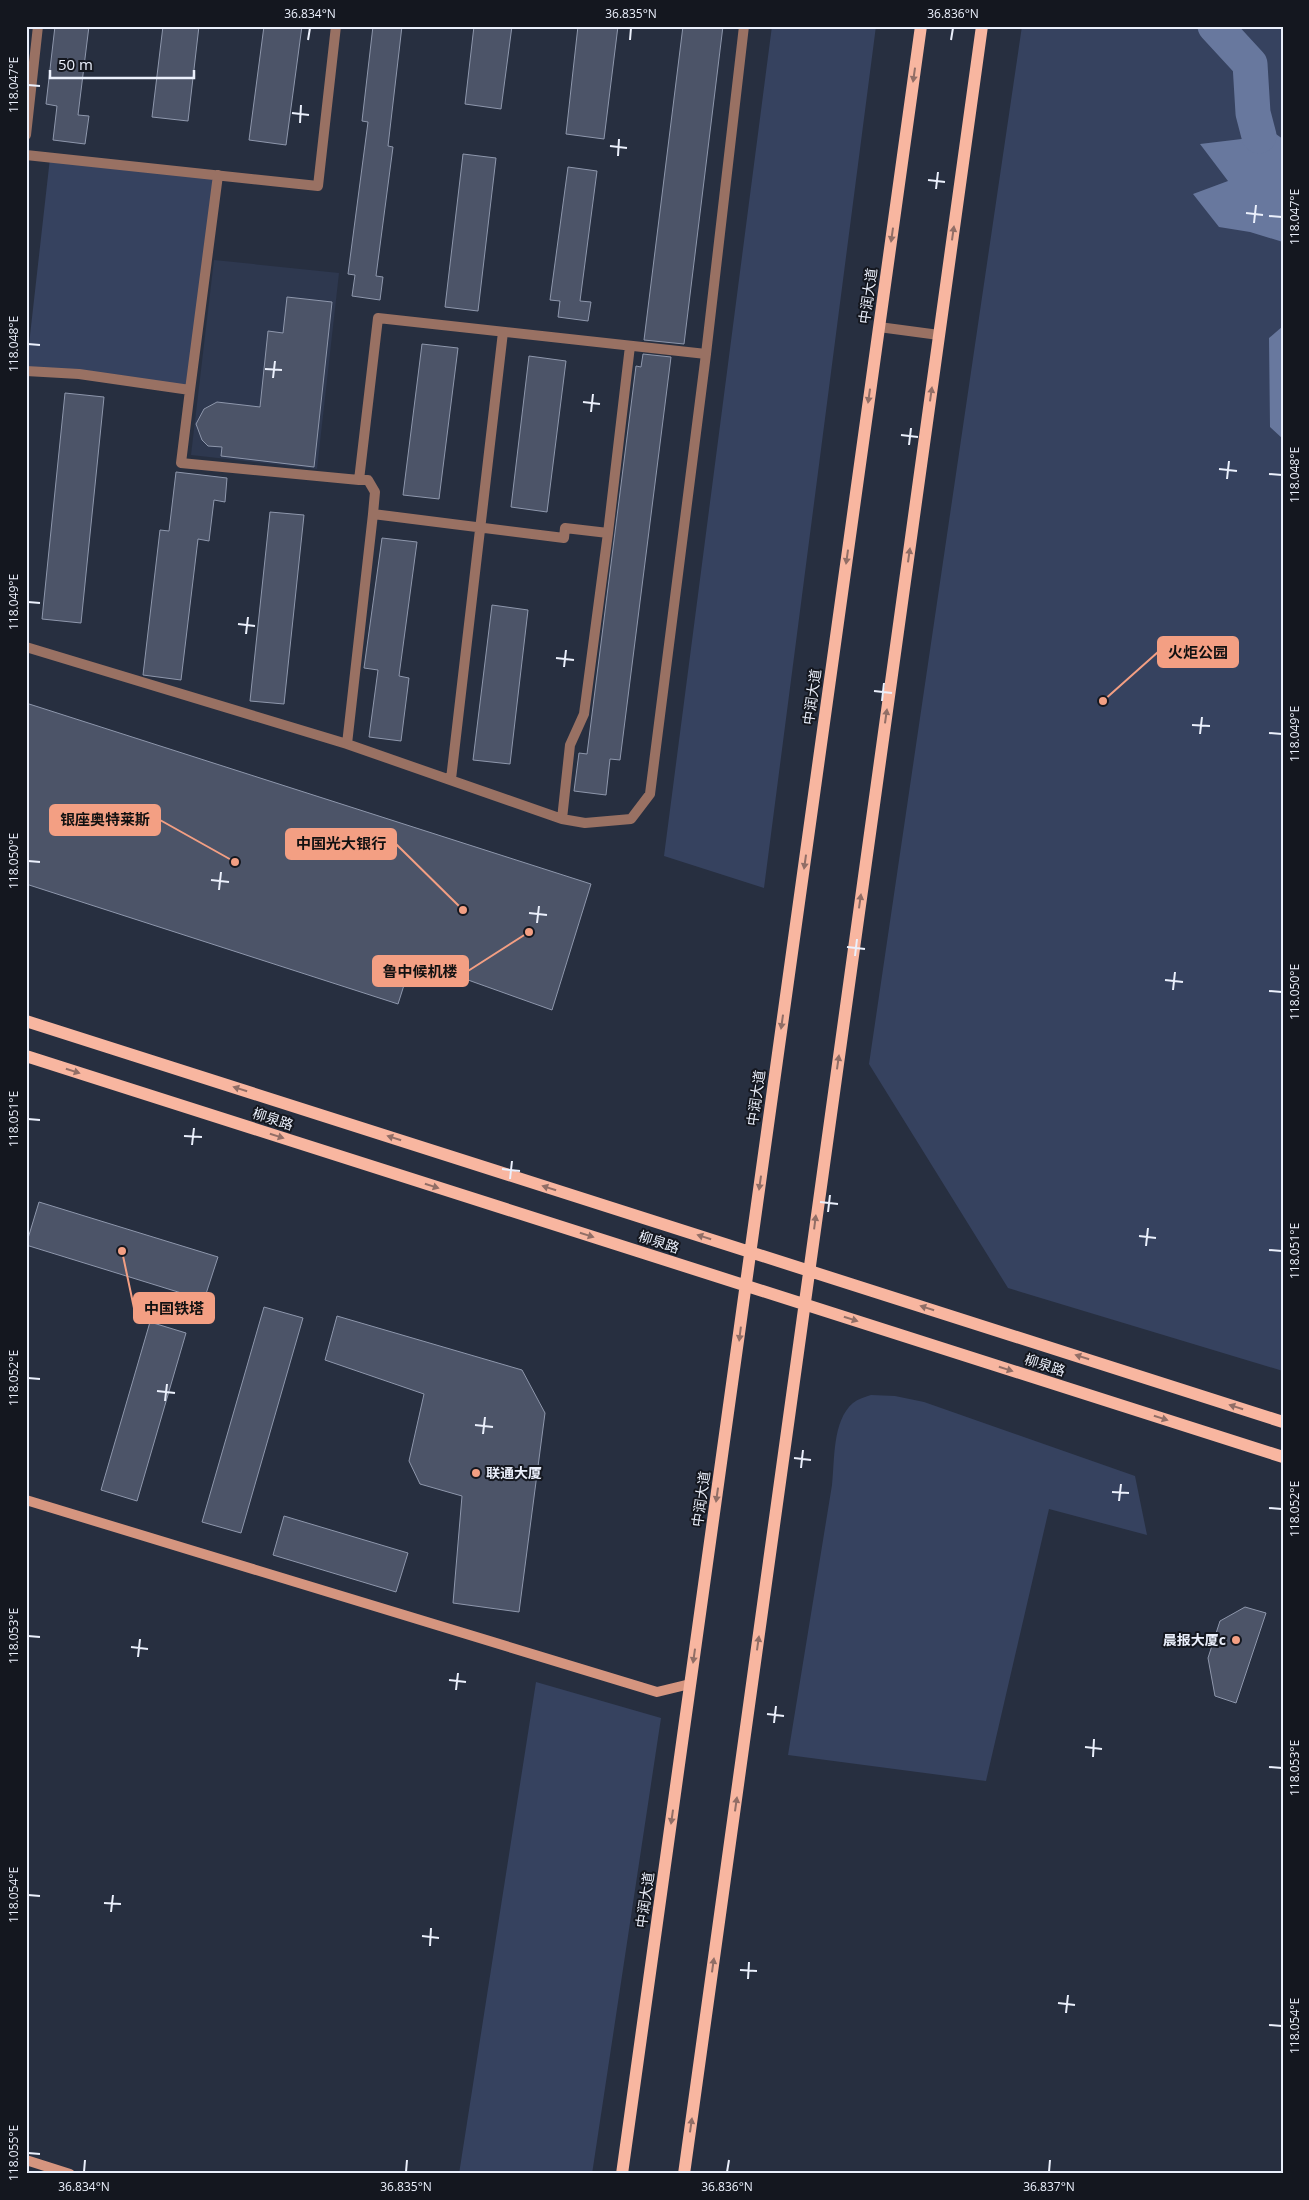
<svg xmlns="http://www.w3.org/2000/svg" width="1309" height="2200" font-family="'Open Sans','Noto Sans SC',sans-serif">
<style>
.built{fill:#2e384f}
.green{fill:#36425f}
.water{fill:#68789e}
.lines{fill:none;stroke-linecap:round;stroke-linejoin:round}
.river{stroke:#68789e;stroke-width:35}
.building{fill:#4c5468;stroke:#8e97ac}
.lane{stroke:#997163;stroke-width:10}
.street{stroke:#997163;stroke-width:10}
.secondary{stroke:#d5957f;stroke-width:10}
.primary{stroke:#f8b6a0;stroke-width:12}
.oneway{fill:#916e66}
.ticks{fill:none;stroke:#ebf0fc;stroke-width:2}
.poi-dot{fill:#f39f83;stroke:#14171f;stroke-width:2}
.labels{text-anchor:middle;stroke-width:4;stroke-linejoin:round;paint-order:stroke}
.street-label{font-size:14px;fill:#ebf0fc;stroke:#14171f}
.poi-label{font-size:14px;font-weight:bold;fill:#ebf0fc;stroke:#14171f;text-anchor:start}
.leader{fill:none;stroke:#f39f83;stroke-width:2}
.callout-dot{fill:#f39f83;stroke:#14171f;stroke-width:2}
.callout{fill:#f39f83;stroke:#f39f83;stroke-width:2}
.callout-label{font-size:15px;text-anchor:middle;font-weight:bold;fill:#111}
.neatline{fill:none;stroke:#ebf0fc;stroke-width:2}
.ticks-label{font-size:12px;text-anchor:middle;fill:#ebf0fc}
</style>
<rect width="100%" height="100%" fill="#272f40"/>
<path class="built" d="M214,260L339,273L317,469L191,455Z"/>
<path class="green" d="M772,26H876L764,888L664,856Z
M1022,26H1283V1371L1008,1288L869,1064Z
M50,158L218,175L190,390L26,371Z
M871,1395L895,1396L924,1402L1135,1476L1147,1535L1049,1509L986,1781L788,1755L832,1485C835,1460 832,1421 853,1403C858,1399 865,1397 871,1395Z
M536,1682L661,1718L592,2174H459Z"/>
<path class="water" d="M1273,132L1283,139V242L1250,232L1219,227L1193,194L1228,181L1200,144L1250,138Z
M1283,326V439L1270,427L1269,338Z"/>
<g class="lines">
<path class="river" d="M1215,26L1250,64L1253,113L1259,136"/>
</g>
<path class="building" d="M55,26H89L78,115L89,116L85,144L53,140L57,106L46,104Z
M163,26H199L188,121L152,117Z
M264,26H302L286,145L249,140Z
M373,26H402L388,146L393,147L376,276L383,277L380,300L352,296L355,275L348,274L368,122L362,121Z
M474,26H512L501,109L465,104Z
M578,26H618L604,139L566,134Z
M683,26H723L684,344L644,340Z
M463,154L496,158L478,311L445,307Z
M568,167L597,171L580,301L591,302L588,321L558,317L560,301L550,300Z
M287,297L332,302L314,467L221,456L222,447L208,446L202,440L196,424L204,409L217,402L260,407L268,331L283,333Z
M422,344L458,348L439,499L403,495Z
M643,354L671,357L620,760L610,759L606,795L574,791L579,753L587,754L636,366L641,367Z
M529,356L566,361L547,512L511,507Z
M65,393L104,397L81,623L42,619Z
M176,472L227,478L225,502L214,500L209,541L198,539L181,680L143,675L160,530L169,531Z
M270,512L304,515L284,704L250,701Z
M382,538L417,542L399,676L409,678L401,741L369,737L378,670L364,668Z
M492,605L528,610L510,764L473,760Z
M26,703L591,884L552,1010L412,960L398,1004L26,884Z
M39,1202L218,1257L204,1300L26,1245Z
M264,1307L303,1318L241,1533L202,1522Z
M337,1316L522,1370L545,1413L519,1612L453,1603L462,1496L420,1484L409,1461L424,1394L325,1360Z
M150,1322L186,1333L137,1501L101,1490Z
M284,1516L408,1553L396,1592L273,1555Z
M1245,1607L1266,1613L1236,1703L1215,1696L1208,1658L1220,1621Z"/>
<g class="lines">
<path class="lane" d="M879,327L939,335"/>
<path class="street" d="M26,135L38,26
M26,155L318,186L336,26
M26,371L79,374L190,390L218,175
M190,390L181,463L359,480L378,318L706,354
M359,480H368L375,492L373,514L564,538L565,528L608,533L630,346
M26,647L347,744L562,819L585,823L631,819L650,794L706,354L744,26
M347,744L373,514
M451,779L503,332
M562,819L570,745L584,714L608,533"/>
<path class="secondary" d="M26,1500L657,1692L690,1684
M26,2160L70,2174"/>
<path class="primary" d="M26,1021L1283,1422
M26,1056L1283,1457
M622,2174L921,26
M684,2174L982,26"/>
</g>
<defs><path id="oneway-solid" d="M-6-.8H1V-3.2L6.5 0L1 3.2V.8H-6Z" transform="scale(1.25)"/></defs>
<g class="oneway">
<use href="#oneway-solid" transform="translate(914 75) rotate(98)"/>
<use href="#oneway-solid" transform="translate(953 233) rotate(-82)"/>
<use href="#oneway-solid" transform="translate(892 235) rotate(98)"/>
<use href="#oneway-solid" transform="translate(931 394) rotate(-82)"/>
<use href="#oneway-solid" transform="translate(869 396) rotate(98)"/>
<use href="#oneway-solid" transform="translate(909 555) rotate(-82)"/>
<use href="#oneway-solid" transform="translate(847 557) rotate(98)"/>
<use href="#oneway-solid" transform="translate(886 716) rotate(-82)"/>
<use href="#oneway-solid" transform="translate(805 862) rotate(98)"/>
<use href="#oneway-solid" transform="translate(860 901) rotate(-82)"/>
<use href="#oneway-solid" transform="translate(782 1022) rotate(98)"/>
<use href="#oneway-solid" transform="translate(838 1062) rotate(-82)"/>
<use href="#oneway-solid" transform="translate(73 1071) rotate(18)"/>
<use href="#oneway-solid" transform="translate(240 1089) rotate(-162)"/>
<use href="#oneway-solid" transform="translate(277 1136) rotate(18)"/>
<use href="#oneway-solid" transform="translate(394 1138) rotate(-162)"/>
<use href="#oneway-solid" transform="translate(760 1183) rotate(98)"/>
<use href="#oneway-solid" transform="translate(432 1186) rotate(18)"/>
<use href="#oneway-solid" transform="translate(549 1188) rotate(-162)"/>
<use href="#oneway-solid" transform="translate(815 1222) rotate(-83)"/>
<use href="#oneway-solid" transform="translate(587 1235) rotate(18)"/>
<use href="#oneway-solid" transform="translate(704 1237) rotate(-162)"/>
<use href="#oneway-solid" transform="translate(927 1308) rotate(-162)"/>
<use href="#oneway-solid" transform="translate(851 1319) rotate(18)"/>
<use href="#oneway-solid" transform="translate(740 1334) rotate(97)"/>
<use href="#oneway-solid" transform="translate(1082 1357) rotate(-162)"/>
<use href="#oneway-solid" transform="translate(1006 1369) rotate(18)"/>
<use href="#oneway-solid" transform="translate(1236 1407) rotate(-162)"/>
<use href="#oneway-solid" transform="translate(1161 1418) rotate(18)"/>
<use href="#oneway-solid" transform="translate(717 1495) rotate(98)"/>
<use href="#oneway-solid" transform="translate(758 1643) rotate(-82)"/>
<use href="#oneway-solid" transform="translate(694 1656) rotate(98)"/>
<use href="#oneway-solid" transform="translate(736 1804) rotate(-82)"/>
<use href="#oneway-solid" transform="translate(672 1817) rotate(98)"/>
<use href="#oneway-solid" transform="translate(713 1965) rotate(-82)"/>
<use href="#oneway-solid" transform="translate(691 2125) rotate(-82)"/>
</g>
<path class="ticks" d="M308,40L310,28M630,40L631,28M951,40L953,28M28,85L40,86M292,113L309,115M300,123L301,105M610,146L627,148M618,156L619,139M928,180L945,182M936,189L938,172M1246,213L1263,215M1269,216L1282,217M1254,223L1256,205M28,344L40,345M265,369L282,370M273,378L275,361M583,402L600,404M591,412L593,394M901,435L918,437M909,445L911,428M1219,469L1237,471M1269,474L1282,475M1227,479L1229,461M28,602L40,603M238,624L255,626M246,634L248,617M556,658L574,660M564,667L566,650M874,691L892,693M882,701L884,683M1192,725L1210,726M1269,733L1282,734M1200,734L1202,717M28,861L40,862M211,880L229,882M219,890L221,872M529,913L547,915M537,923L539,906M847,947L865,949M855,956L857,939M1165,980L1183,982M1173,990L1175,972M1269,991L1282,992M28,1119L40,1120M184,1136L202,1137M192,1145L194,1128M502,1169L520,1171M510,1179L512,1161M820,1202L838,1204M828,1212L830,1195M1139,1236L1156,1238M1146,1246L1148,1228M1269,1250L1282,1251M28,1378L40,1379M157,1391L175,1393M165,1401L167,1384M475,1425L493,1427M483,1434L485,1417M794,1458L811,1460M801,1468L803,1450M1112,1492L1129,1493M1119,1501L1121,1484M1269,1508L1282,1509M28,1636L40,1637M131,1647L148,1649M138,1657L140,1639M449,1680L466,1682M456,1690L458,1673M767,1714L784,1716M774,1723L776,1706M1085,1747L1102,1749M1093,1757L1094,1739M1269,1767L1282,1768M28,1895L40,1896M104,1903L121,1904M111,1912L113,1895M422,1936L439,1938M430,1946L431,1928M740,1970L757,1971M748,1979L749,1962M1058,2003L1075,2005M1066,2013L1068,1995M1269,2025L1282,2026M28,2153L40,2154M84,2172L85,2160M406,2172L407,2160M727,2172L729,2160M1049,2172L1050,2160"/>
<g class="poi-dot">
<circle cx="476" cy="1473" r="5"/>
<circle cx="1236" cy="1640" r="5"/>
</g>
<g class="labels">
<g class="street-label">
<text transform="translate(868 296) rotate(-82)" y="5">中润大道</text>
<text transform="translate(812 697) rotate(-82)" y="5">中润大道</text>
<text transform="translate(756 1098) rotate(-82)" y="5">中润大道</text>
<text transform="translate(273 1119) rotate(18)" y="5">柳泉路</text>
<text transform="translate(659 1242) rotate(18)" y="5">柳泉路</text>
<text transform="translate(1045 1365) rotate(18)" y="5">柳泉路</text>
<text transform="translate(701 1499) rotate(-82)" y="5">中润大道</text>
<text transform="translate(645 1900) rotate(-82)" y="5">中润大道</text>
</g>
<g class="poi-label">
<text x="486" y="1478">联通大厦</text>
<text x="1226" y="1645" text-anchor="end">晨报大厦c</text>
</g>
</g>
<path class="leader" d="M1103 701L1158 652M235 862L160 820M463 910L396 844M529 932L468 971M122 1251L134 1308"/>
<g class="callout-dot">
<circle cx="1103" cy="701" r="5"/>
<circle cx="235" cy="862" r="5"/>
<circle cx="463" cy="910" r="5"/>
<circle cx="529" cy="932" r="5"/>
<circle cx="122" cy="1251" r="5"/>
</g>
<g class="callout">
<rect x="1158" y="637" width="80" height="30" rx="5"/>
<rect x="50" y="805" width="110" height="30" rx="5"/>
<rect x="286" y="829" width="110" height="30" rx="5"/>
<rect x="373" y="956" width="95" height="30" rx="5"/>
<rect x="134" y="1293" width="80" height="30" rx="5"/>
</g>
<g class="callout-label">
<text x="1198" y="658">火炬公园</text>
<text x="105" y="825">银座奥特莱斯</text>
<text x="341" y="849">中国光大银行</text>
<text x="420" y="977">鲁中候机楼</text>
<text x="174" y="1314">中国铁塔</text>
</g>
<rect width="1309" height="2200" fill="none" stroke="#14171f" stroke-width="55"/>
<path d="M50 70v8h144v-8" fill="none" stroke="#ebf0fc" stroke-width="2.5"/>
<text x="58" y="70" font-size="15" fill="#ebf0fc" stroke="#14171f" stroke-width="4" paint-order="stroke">50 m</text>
<rect x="28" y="28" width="1254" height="2144" class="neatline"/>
<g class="ticks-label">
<text x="310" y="18">36.834°N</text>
<text x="631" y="18">36.835°N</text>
<text x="953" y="18">36.836°N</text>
<text transform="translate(14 85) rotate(-90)" y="4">118.047°E</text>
<text transform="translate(1295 217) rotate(-90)" y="4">118.047°E</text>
<text transform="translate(14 344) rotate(-90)" y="4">118.048°E</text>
<text transform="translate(1295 475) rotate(-90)" y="4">118.048°E</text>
<text transform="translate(14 602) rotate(-90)" y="4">118.049°E</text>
<text transform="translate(1295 734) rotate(-90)" y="4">118.049°E</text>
<text transform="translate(14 861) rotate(-90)" y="4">118.050°E</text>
<text transform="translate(1295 992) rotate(-90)" y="4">118.050°E</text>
<text transform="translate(14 1119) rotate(-90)" y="4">118.051°E</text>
<text transform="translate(1295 1251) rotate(-90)" y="4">118.051°E</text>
<text transform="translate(14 1378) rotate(-90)" y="4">118.052°E</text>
<text transform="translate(1295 1509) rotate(-90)" y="4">118.052°E</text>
<text transform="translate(14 1636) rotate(-90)" y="4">118.053°E</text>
<text transform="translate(1295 1768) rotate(-90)" y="4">118.053°E</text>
<text transform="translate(14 1895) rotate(-90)" y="4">118.054°E</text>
<text transform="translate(1295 2026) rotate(-90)" y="4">118.054°E</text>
<text transform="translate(14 2153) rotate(-90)" y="4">118.055°E</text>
<text x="84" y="2191">36.834°N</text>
<text x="406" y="2191">36.835°N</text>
<text x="727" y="2191">36.836°N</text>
<text x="1049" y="2191">36.837°N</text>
</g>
</svg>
